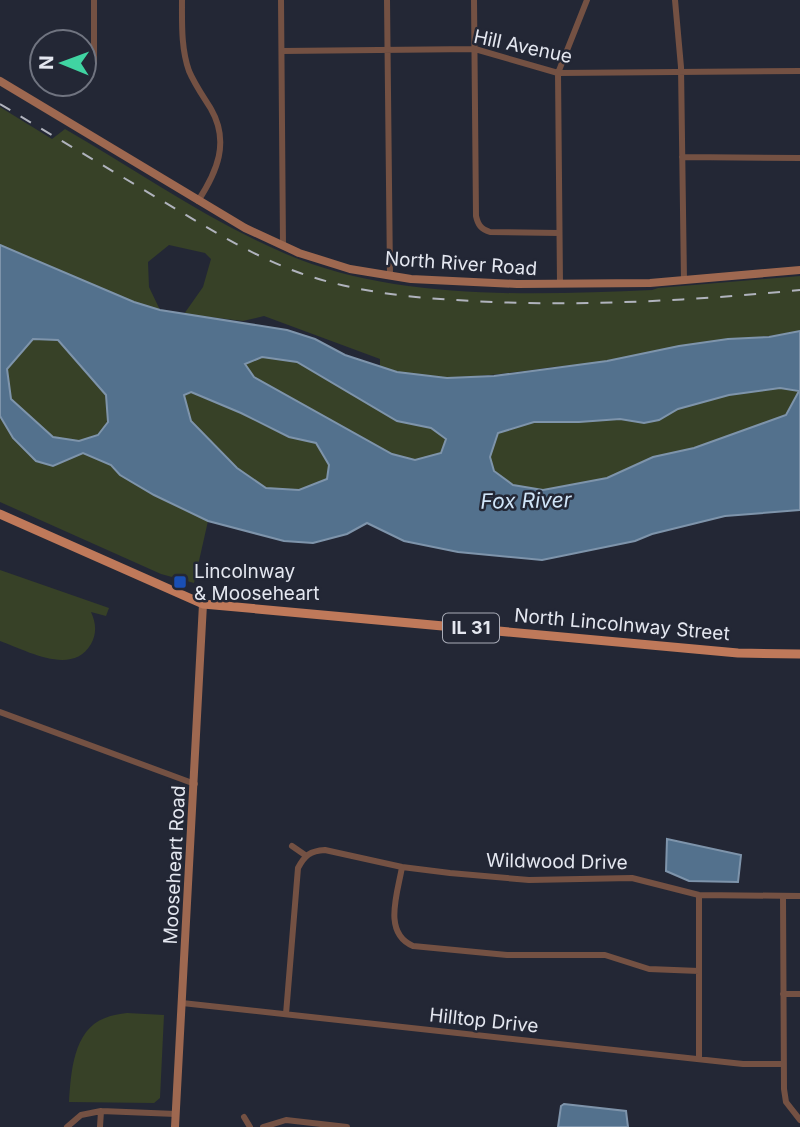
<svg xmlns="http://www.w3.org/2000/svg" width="800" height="1127" font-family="Inter,sans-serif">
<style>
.green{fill:#374127}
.water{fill:#53718d;stroke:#7e94ab;stroke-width:2;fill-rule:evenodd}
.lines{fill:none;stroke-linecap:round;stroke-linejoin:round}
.minor{stroke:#745143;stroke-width:6}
.secondary{stroke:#9e6850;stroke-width:8}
.primary{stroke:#bf795a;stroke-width:9}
.rail{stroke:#b0b3bd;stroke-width:2;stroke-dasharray:12 12;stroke-linecap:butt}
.transit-dot{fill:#1a4fb4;stroke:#232735;stroke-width:2.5}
.labels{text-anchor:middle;stroke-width:5;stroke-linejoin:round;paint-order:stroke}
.shield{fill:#232735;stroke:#aaadb8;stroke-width:2}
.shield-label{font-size:18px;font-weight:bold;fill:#e4e7f0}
.street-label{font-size:19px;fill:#e4e7f0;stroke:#232735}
.poi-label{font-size:19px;fill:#e4e7f0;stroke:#232735;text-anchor:start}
.water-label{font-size:21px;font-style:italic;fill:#d0e5f8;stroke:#232735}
</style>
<rect width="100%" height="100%" fill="#232735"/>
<path class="green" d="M0,107L52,139L65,129C138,171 208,221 286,254C396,301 534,295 652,290L658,288L800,276V331C760,339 719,340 679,346C654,350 631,357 606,361C589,364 571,365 553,367C495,375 437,385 380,367V359L264,316L243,321L184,314L203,287L211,259L205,253L169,245L148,262L149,287L160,310L134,302L0,245Z
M33,339L58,340L106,395L108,422L98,435L79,441L53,437L11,399L7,369Z
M262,357L297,362L397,421L431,428L446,439L441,454L415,460L392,454L254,377L245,364Z
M780,388L799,390L786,415L694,448L653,457L607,478L543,490L513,485L494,471L490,457L498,433L534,422H579L620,419L644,423L659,420L678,409L729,395Z
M191,392L241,413L288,437L316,443L329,465L327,480L299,490L266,488L237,468L191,421L184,394Z
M0,416L13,438L54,466L83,452L111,465L120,475L154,495L208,521L194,583L161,574L0,502Z
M0,570L109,608L106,616L91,612C96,623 97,633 91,644C72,677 26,650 0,641Z
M127,1013L164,1015L160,1098L154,1103L69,1102C71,1073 73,1030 105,1018C112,1015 120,1014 127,1013Z"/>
<path class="water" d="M0,245L134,302L160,310L287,330L315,339L345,355L397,372L447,378L494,376L607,361L679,346L728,339L769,337L800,331V510L725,516L652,534L635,541L542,560L458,552L404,541L367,523L347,534L313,543L284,541L208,521L154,495L120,475L111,465L83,453L53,466L36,461L13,438L0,416ZM33,339L58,340L106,395L108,422L98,435L79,441L53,437L11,399L7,369ZM262,357L297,362L397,421L431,428L446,439L441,453L415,460L392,454L254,377L245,364ZM780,388L799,391L786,415L694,448L653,457L607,478L543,490L513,485L494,471L490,457L498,433L534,422H579L620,419L644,423L659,420L678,409L729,395ZM191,392L241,413L289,437L316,443L329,465L327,479L299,490L266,488L237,468L191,421L184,395Z
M667,839L741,855L738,882L689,881L666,871Z
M564,1104L626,1111L628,1127H558L561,1106Z"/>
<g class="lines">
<path class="minor" d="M182,0C182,24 181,48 189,71C195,85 203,96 211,109C230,142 217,172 198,201
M281,0L283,246
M387,0L390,276
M474,0L476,216C478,225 481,229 490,232L559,233
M675,0L681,67L684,281
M282,51L475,49L558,73L800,71
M88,70L94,61V0
M682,157L800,158
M560,284L558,73L587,0
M0,712L195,784
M292,846L305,855
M402,867C398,892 382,933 413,946L507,955H605L649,969L699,971
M699,895V1059
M783,896L784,1089L786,1102L800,1120
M783,994H800
M182,1003L743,1064H783
M286,1014L298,868C305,855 310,851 325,850L402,867L450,873L529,880L632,878L699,895L800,896
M244,1117L250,1127
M67,1127L81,1115L101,1111L176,1114
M100,1127L101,1111
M263,1127L286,1120L347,1127"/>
<path class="secondary" d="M0,81L245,228L299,253L350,269L411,279L517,284L650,283L800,270
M175,1127L203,604"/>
<path class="primary" d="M0,514L203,604L738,653L800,654"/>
<path class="rail" d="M0,104C53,136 106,167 159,199C205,226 250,255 300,273C363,295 427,299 493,302C596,306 698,300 800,290"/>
</g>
<rect class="transit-dot" x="173" y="575" width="14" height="14" rx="3.5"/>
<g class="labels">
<rect class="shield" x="443" y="613.5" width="56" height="29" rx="5"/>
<g class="shield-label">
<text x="471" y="634">IL 31</text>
</g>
<g class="street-label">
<text transform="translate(523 46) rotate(12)" y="7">Hill Avenue</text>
<text transform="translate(461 263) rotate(4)" y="7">North River Road</text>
<text transform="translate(622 624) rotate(5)" y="7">North Lincolnway Street</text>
<text transform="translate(557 861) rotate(1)" y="7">Wildwood Drive</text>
<text transform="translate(174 865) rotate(-87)" y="7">Mooseheart Road</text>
<text transform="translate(484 1020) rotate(6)" y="7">Hilltop Drive</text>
</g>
<g class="poi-label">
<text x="194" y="578">Lincolnway<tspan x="194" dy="22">&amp; Mooseheart</tspan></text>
</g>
<g class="water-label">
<text transform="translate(526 501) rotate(-1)" y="7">Fox River</text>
</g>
</g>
<g transform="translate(63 63) rotate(271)"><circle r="33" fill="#232735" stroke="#707480" stroke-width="2"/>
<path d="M0-5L12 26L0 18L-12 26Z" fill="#40d4a2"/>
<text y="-10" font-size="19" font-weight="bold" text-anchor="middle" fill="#e4e7f0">N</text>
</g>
</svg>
